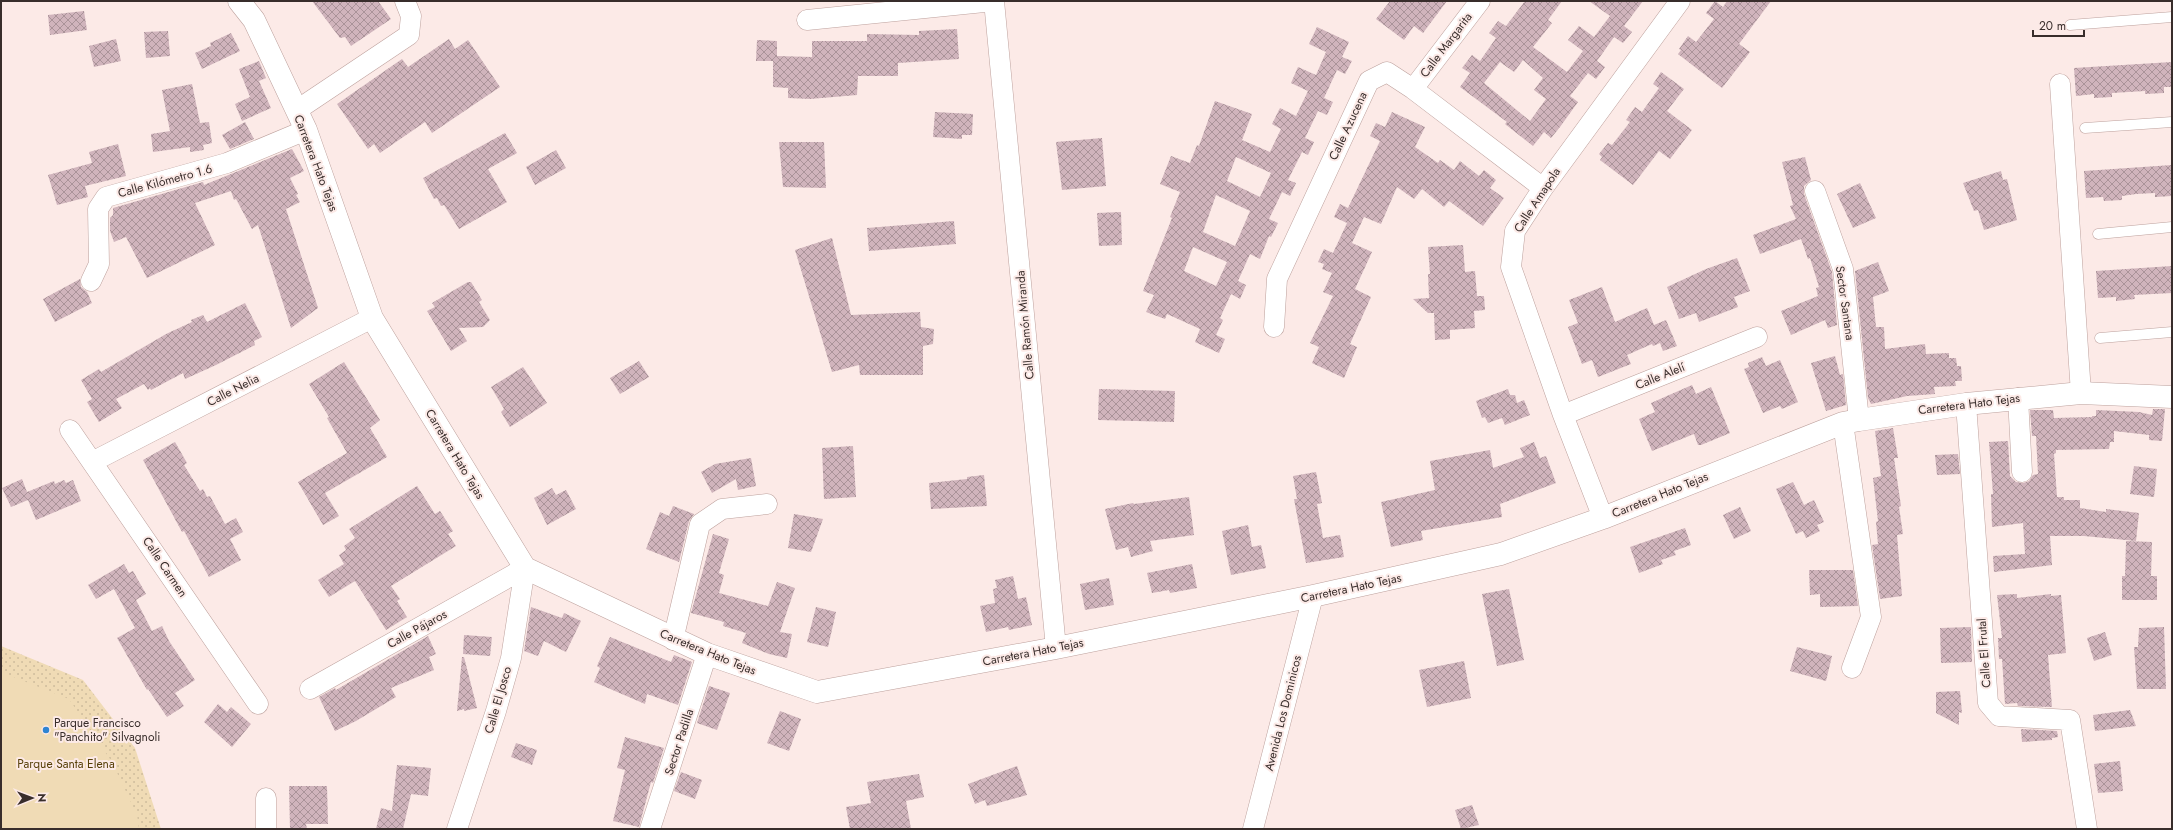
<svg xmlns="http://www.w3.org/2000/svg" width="2173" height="830" font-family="Jost,sans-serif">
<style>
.park{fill:url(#park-dots)}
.pitch{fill:#f0dbb5}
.building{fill:url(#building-cross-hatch);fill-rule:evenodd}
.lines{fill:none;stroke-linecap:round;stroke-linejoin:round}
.service-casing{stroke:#bda19d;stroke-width:11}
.minor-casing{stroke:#bda19d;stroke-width:21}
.tertiary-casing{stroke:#bda19d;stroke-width:23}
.service{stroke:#fff;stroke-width:10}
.minor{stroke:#fff;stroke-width:20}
.tertiary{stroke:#fff;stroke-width:22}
.poi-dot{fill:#2e84d2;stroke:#fceae7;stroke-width:1.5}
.labels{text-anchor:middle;stroke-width:4;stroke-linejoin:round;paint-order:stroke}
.street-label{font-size:12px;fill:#382d2b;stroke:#fceae7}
.poi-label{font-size:12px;fill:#382d2b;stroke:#fceae7;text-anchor:start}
.park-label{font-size:12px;fill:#573f08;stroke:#fceae7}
</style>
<defs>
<pattern id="park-dots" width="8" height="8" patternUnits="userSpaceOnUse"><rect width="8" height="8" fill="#f0dbb5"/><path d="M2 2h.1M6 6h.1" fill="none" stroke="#cfbc9c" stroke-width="1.8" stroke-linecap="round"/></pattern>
<pattern id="building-cross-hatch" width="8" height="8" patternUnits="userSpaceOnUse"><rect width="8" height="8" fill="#d0b4bc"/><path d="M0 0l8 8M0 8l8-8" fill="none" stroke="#aa9399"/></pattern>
</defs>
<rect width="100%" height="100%" fill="#fceae7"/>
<path class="park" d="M1,646L83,680L135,748L161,829H1Z"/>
<path class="pitch" d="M1,672L69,699L112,762L137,815L139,829H1Z"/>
<path class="building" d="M312,1H378L391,19L351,46L345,37L340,38Z
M1390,1H1447L1423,33L1414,26L1404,40L1376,19Z
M1525,1H1562L1548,20L1552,23L1533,47L1567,72L1583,51L1568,40L1579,26L1594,37L1610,16L1589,1H1643L1624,26L1632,32L1623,43L1614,37L1597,61L1605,67L1596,79L1588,73L1570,96L1578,102L1560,127L1551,138L1544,132L1533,146L1505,124L1507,122L1460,87L1470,73L1462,68L1472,55L1480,61L1496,38L1489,33L1498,21L1506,26ZM1523,60L1543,78L1534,90L1546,99L1530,121L1484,83L1500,62L1514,72Z
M1715,1L1723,7L1727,1H1771L1739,44L1750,52L1722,88L1678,54L1681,50L1679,49L1688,36L1696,42L1714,19L1706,13Z
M84,11L87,30L50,35L48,15Z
M1317,27L1349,42L1342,57L1352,61L1345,74L1337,70L1324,98L1333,102L1327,115L1318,111L1305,138L1314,142L1308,155L1302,152L1288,180L1296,183L1290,196L1282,192L1269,219L1278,223L1271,237L1269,236L1260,259L1250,254L1238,281L1246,285L1240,299L1231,294L1220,318L1223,320L1216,335L1225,339L1219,353L1195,342L1200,329L1167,314L1165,319L1146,312L1154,295L1143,291L1172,218L1170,217L1180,192L1160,184L1171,156L1190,163L1197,145L1199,146L1215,101L1252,114L1242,140L1270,152L1281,129L1272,124L1280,108L1296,116L1308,91L1291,83L1298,67L1316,75L1326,52L1309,44ZM1236,157L1271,173L1260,197L1227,181ZM1216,195L1250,211L1235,246L1203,232ZM1193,247L1227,262L1216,286L1184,271Z
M957,29L959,59L898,63V76H858L857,95L810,99L788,98V88L773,87V61H756L757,40L777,41V56L812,57V41H867V34L919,35V31Z
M168,31L170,56L146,58L144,32Z
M231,33L240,51L202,69L195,53L211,46L210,43Z
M116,39L121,61L94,67L89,46Z
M449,39L455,49L468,40L500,87L432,133L425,122L380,153L374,144L368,149L337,104L402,59L408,67Z
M259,61L266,78L259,81L271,108L242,121L235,104L250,97L239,69Z
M2172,62V87H2164V93L2145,94V91L2112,93V97L2094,98V94L2076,96L2074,68Z
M1661,72L1684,89L1667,111L1692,130L1670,159L1659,151L1633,185L1600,160L1602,157L1599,154L1608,143L1612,145L1630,122L1626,120L1635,107L1642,112L1659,88L1653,84Z
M192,84L200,123L209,122L212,143L203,145L204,150L190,152V147L153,152L151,134L170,131L162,90Z
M935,112L973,114L972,135H962V139L933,137Z
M1392,112L1425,127L1415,147L1438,163L1440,160L1454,170L1460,161L1479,176L1484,170L1496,180L1490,188L1504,198L1483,226L1449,201L1444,207L1422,189L1414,199L1397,187L1381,224L1364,217L1352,243L1372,252L1355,289L1371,297L1350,344L1357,347L1344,378L1312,363L1319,347L1310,343L1333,296L1323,292L1332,273L1322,269L1324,264L1318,262L1324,249L1333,253L1347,223L1334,217L1340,204L1348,208L1380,141L1370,136L1376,123L1385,127Z
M245,122L254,139L230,149L222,135Z
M505,133L517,153L488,169L507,202L459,229L444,205L441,206L437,198L434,199L423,178Z
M1102,138L1106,186L1062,190L1056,142Z
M779,142H824L826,188L783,187Z
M118,144L126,176L85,186L88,197L57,205L48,175L92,163L89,152Z
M292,149L304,171L290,178L298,194L296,195L300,202L286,209L318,308L291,328L258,225L252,229L236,199L234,200L231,191L195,203L215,245L147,278L126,237L114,242L110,231V218L113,215V208L203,182L204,185Z
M556,150L566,168L535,185L526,167Z
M1805,157L1811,180L1804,186V194L1832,272L1837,325L1828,328L1825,320L1791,335L1781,311L1818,296L1816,288L1819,287L1810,258L1808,259L1801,239L1760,254L1753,235L1796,219L1790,206L1793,205L1782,162Z
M2172,165V196L2155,197V193L2136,194L2122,196V200L2104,201L2103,197L2086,198L2084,171Z
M2001,171L2003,180L2007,179L2017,220L1984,230L1978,210L1974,211L1963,183Z
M1860,183L1876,218L1853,228L1837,194Z
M1121,212L1122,245L1099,246L1097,213Z
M954,221L956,244L869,251L867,228Z
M832,238L851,315L920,312L921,327L934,329L933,344L923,346V375H860L859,365L832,372L795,250Z
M1463,245L1465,272L1475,271L1477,296H1484L1485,310L1474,311L1475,328L1450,330V339L1435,340L1434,313H1428L1413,299L1429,298L1428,274H1430L1428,247Z
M1737,258L1750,291L1734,297L1738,307L1699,322L1696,313L1679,319L1667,287L1706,269Z
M1878,262L1889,291L1873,297L1876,327H1884L1885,349L1925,344L1926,354L1949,353V358H1956L1957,366H1961L1962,381H1955L1956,386L1934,387L1935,394L1907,396L1871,404L1868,398L1855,271Z
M2172,266V293L2134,295L2135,299L2116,301V297L2098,298L2096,271Z
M80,279L81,287L87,292L92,303L55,322L43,299Z
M468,282H471L482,300L479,302L490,320L483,327L459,328L467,341L451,351L427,311L435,307L432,303Z
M1602,287L1615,322L1647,308L1654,325L1666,320L1677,346L1663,351L1660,343L1653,346L1652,344L1627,355L1631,364L1598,377L1592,360L1582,364L1568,327L1578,323L1569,300Z
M245,303L262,337L254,341L255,345L216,365L185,379L183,373L151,390L150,388L148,390L144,384L116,399L122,408L99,422L87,402L92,399L81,380L99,369L101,372L166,334L192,322L191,320L203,315L207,322Z
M1835,356L1840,375L1843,374L1846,405L1826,411L1811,363Z
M1762,357L1766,366L1780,360L1798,402L1782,409L1780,406L1763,413L1744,369L1749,367L1748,363Z
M639,361L649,377L620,394L610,378Z
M344,362L380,420L370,428L387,457L325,493L339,516L323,525L298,482L347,453L327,418L329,417L309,384Z
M523,367L547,403L510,427L501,412L504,409L491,387Z
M1692,385L1696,394L1711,387L1730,433L1701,445H1698L1694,434L1652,451L1639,419L1655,412L1651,403Z
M1099,389L1175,391L1174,422L1098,420Z
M1508,389L1510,395H1515L1517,403L1524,400L1530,415L1505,425L1502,418L1488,423L1485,417L1482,418L1476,401Z
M2153,409H2165L2162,441L2149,440V435L2114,431V442H2110L2109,449L2056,450V453L2054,454L2057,497H2064V500H2080V508L2106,512V509L2139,513L2136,541L2084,536H2050L2052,565L1994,572L1993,556L2025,554L2023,523L1992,527L1991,494H1993L1989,442L2008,441L2010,476L2016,482L2023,483L2029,481L2033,475L2038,474L2036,436H2032L2030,410H2053L2054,418L2092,417V416H2096V410L2139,412L2152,415Z
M1893,428L1898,458H1894L1901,506L1899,507L1903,534L1897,535L1902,596L1880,599L1872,545L1878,544L1876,522L1878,521L1873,478L1881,476L1875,431Z
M175,442L187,463L184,465L200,491L203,489L207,497L210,496L225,524L236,518L243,532L230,539L241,560L209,577L184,531L182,532L143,460Z
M1534,442L1540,458L1546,456L1556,483L1500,504L1502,517L1421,531L1423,540L1391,547L1381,502L1435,490L1430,461L1490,450L1493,468L1524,457L1520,448Z
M853,446L856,497L824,499L822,448Z
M1958,454L1960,474L1937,475L1935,455Z
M751,458L756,486L738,490L736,479L712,493L701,472L715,464Z
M2134,466L2157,469L2154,497L2130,494Z
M1316,472L1322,503L1317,504L1323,538L1340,535L1344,557L1306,563L1294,499H1297L1293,476Z
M984,475L987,506L931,509L929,483L967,479V477Z
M22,479L27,492L54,481L55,484L64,480L66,483L73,480L81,501L36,520L28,500L11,507L2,488Z
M1793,482L1804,505L1814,500L1824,522L1817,525L1820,531L1806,538L1803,531L1796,534L1776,489Z
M417,486L435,514L440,511L453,531L448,534L456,546L391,586L400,599L397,601L407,617L386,630L355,581L329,597L318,580L344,564L339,555L346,550L344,546L355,538L349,529Z
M552,488L556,495L566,490L576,509L547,525L534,498Z
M1189,497L1194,535L1150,541L1153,551L1131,557L1128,547L1116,550L1105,509L1133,503L1134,504Z
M673,506L694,514L689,521L679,562L646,549L660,512L669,516Z
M1740,507L1751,531L1734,539L1723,515Z
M794,514L823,519L811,552L788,548Z
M1248,525L1252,547L1261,545L1266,568L1231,575L1222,531Z
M1685,528L1691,545L1674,551L1676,555L1661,560L1663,564L1639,573L1630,547Z
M713,534L729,539L719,573L724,575L719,593L768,606L777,582L795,588L780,632L792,634L787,658L769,654L742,643L746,633L723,626L724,622L691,613Z
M2126,541L2152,542L2151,576H2157V600H2122V576H2125Z
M124,564L129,573L133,571L146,594L136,600L152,631L162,626L169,641L195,680L175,693L184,706L167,717L148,689L147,690L117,638L135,628L114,589L96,599L88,585Z
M1192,564L1197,588L1170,593L1169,590L1152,593L1147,573Z
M1809,570H1853L1858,606L1820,607V594L1810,595Z
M1013,576L1018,599L1026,597L1032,625L1009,630L1008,627L986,632L980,606L995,603L993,589L997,588L995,580Z
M1109,578L1114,605L1085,610L1080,584Z
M1509,589L1524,660L1497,666L1482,594Z
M2017,594V598L2051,594V596L2061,595L2066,653L2048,655L2052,707L2018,706L2017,703L2005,704L2002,659H1999L1998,638H2002L1997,595Z
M531,607L562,618L564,613L581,621L566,652L544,641L538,656L524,651Z
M816,607L836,612L828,647L807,642Z
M1971,627L1972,662L1941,663L1940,628Z
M2164,627L2166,689H2137L2134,647H2138L2139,628Z
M2105,632L2112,655L2094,661L2087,638Z
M464,635L492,637L490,656L463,654Z
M428,636L436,654L429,657L434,670L391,688L396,697L356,721L335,731L319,697L335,688L336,690Z
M610,637L671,662L674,655L692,662L678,705L647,694L645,704L594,682L600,668L597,666Z
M1797,647L1832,656L1826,681L1790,671Z
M462,657H464L477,708L464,711V709L457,711Z
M1464,661L1471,698L1427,707L1419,670Z
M709,686L730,693L717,730L697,723Z
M1960,691L1962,713L1959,712V725L1936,713V692Z
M218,704L227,712L231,707L251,724L232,747L204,722Z
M2130,710L2136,726L2095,731L2093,715Z
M780,711L801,719L789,751L767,743Z
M2021,729L2057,731L2058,737L2052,738V740L2022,742Z
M625,737L664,748L653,783L651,782L639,827L613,821L625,770L617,768Z
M516,743L537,750L532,765L511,757Z
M2120,761L2123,791L2098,793L2094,764Z
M397,765L431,768L428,796L411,794L403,829H376L381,808L392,811Z
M1017,766L1027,795L987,806L985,800L975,804L968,784Z
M681,772L702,780L695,799L674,791Z
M919,774L924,797L906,801L911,829H850L846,807L871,803L867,782Z
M289,786H327L328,824H306L307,829H290Z
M1472,805L1479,825L1461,829L1455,810Z"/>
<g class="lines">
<defs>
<path id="service" d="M2070,25L2172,17
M2085,128L2172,122
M2098,234L2172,227
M2100,338L2172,332"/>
<path id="minor" d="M994,1L1056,648
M807,20L994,1
M2060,84L2081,393
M1413,89L1480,1
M297,110L409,35L411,16L405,1
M1815,191L1843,269L1859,420
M91,281L99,264L98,209L106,197L227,163L306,130
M1274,327L1277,279L1369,81L1387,72L1413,89L1543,188
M2018,398L2022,472
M1966,404L1988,703L1999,716L2070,720L2087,829
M1563,415L1757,337
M1843,423L1871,617L1852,668
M70,430L258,704
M94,461L372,318
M1603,518L1563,415L1511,267L1515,231L1543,188L1680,1
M673,640L700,524L722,509L767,504
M310,689L525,568
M266,798V829
M457,829L496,711L511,658L525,568
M650,829L707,654
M1253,829L1313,596"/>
<path id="tertiary" d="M239,1L254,20L306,130L372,318L525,568L707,654L817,692L1056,648L1313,596L1501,554L1603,518L1843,423L1859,420L1966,404L2081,393L2172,397"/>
</defs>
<use href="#service" class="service-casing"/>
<use href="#minor" class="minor-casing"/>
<use href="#tertiary" class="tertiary-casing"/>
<use href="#service" class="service"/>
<use href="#minor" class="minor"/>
<use href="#tertiary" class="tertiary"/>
</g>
<circle class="poi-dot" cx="46" cy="730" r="4"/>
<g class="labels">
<g class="street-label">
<text transform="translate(1446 45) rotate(-53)" y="4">Calle Margarita</text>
<text transform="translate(1348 126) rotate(-65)" y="4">Calle Azucena</text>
<text transform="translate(316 163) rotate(69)" y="4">Carretera Hato Tejas</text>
<text transform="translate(165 181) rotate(-15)" y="4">Calle Kilómetro 1.6</text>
<text transform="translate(1537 200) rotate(-57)" y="4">Calle Amapola</text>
<text transform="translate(1845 303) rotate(82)" y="4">Sector Santana</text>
<text transform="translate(1025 325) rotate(-95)" y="4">Calle Ramón Miranda</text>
<text transform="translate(1660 376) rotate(-22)" y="4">Calle Alelí</text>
<text transform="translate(233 390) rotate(-27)" y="4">Calle Nelia</text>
<text transform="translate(1969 404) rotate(-7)" y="4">Carretera Hato Tejas</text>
<text transform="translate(455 454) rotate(59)" y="4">Carretera Hato Tejas</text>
<text transform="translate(1660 495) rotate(-22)" y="4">Carretera Hato Tejas</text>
<text transform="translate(165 567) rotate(56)" y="4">Calle Carmen</text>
<text transform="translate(1351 588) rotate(-12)" y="4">Carretera Hato Tejas</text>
<text transform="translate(417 629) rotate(-29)" y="4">Calle Pájaros</text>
<text transform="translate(708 652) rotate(22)" y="4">Carretera Hato Tejas</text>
<text transform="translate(1033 652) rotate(-11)" y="4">Carretera Hato Tejas</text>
<text transform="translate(1984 653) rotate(-94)" y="4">Calle El Frutal</text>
<text transform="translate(498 700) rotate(-74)" y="4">Calle El Josco</text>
<text transform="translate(1283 713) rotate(-76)" y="4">Avenida Los Dominicos</text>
<text transform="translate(679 742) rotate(-72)" y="4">Sector Padilla</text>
</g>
<g class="poi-label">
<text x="54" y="727">Parque Francisco<tspan x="54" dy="14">"Panchito" Silvagnoli</tspan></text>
</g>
<g class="park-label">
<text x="66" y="768">Parque Santa Elena</text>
</g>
</g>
<rect width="2173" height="830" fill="none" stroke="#382d2b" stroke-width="4"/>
<g transform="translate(32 798) rotate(89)" stroke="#fceae7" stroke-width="3" paint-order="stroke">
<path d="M0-3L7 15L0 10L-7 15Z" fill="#382d2b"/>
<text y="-6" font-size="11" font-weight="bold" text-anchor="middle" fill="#382d2b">N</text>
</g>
<path d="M2033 30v6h51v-6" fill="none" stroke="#382d2b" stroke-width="2"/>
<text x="2039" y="30" font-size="12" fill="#382d2b" stroke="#fceae7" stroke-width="3" paint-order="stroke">20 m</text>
</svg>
